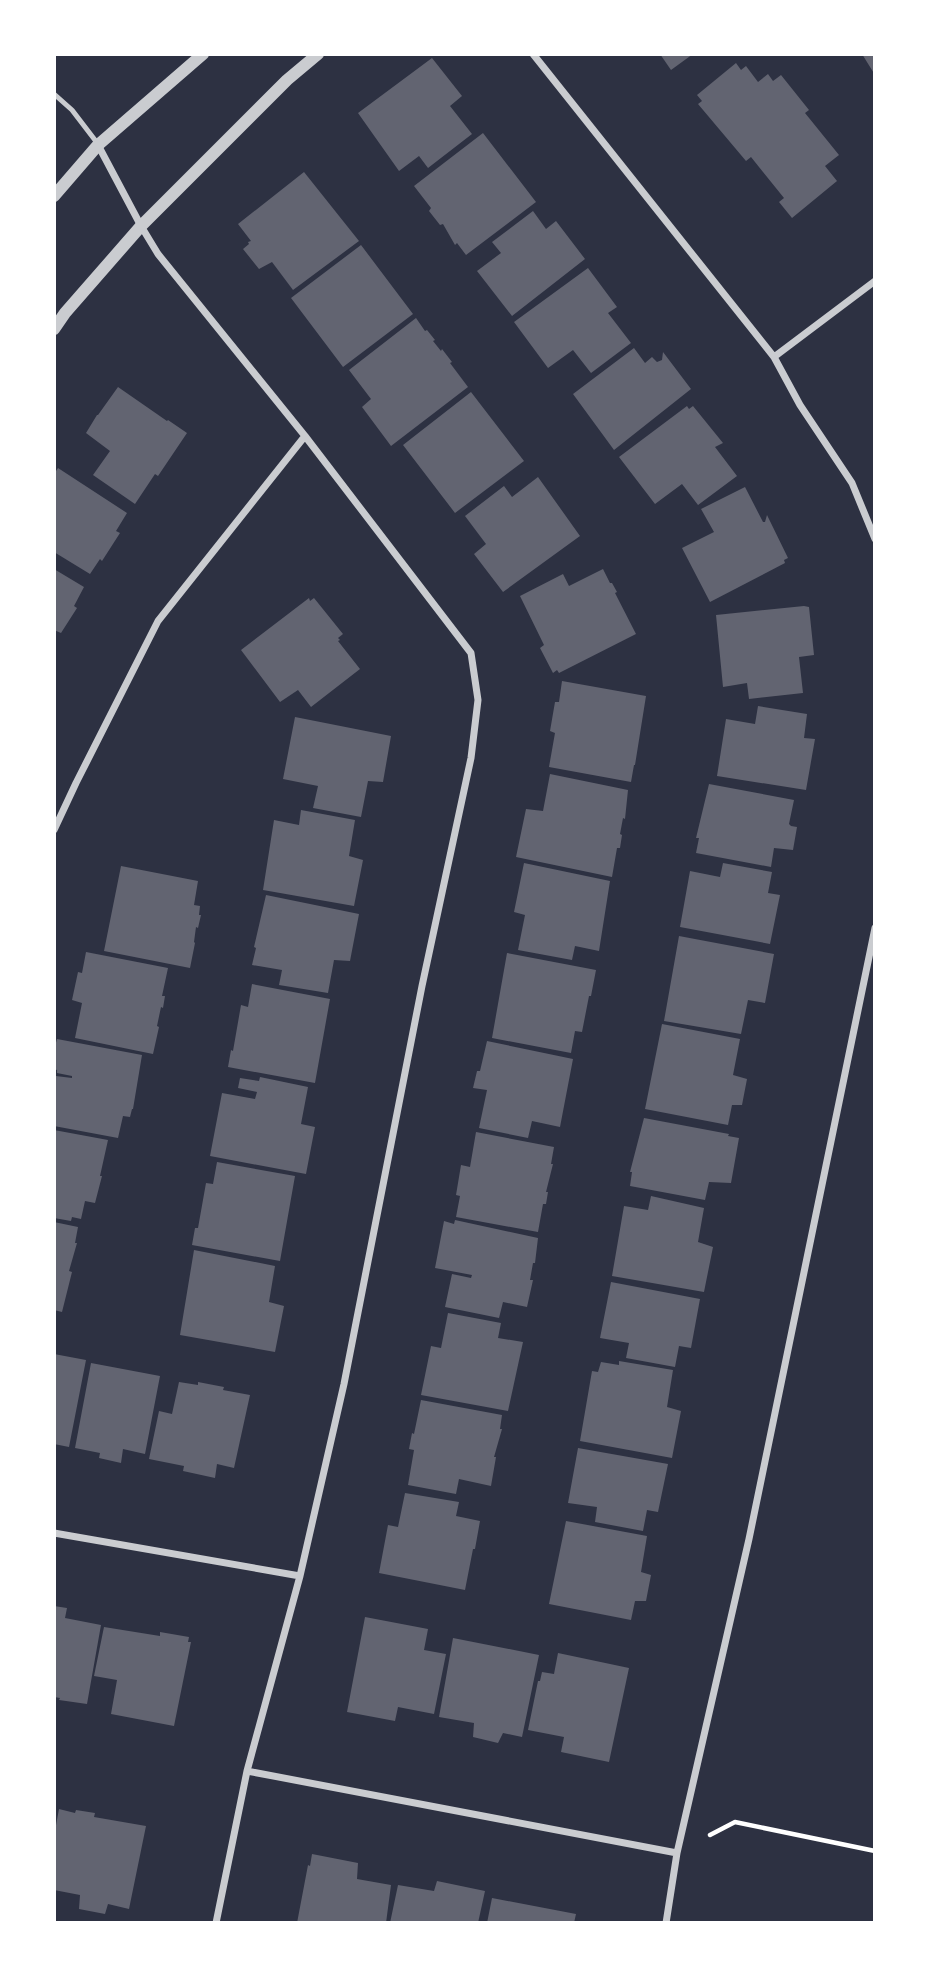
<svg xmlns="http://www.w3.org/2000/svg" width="929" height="1977" font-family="Arial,sans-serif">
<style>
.building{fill:#626471}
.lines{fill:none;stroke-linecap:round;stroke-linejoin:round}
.path{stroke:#fff;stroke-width:4.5}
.service{stroke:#caccd0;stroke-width:5}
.minor{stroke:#caccd0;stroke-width:7}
.tertiary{stroke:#caccd0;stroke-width:12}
</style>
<rect width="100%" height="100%" fill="#2d3142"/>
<path class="building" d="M660,54H693L671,70Z
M862,54H875V75Z
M432,58L462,96L450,106L472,134L428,168L419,156L399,171L358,113Z
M736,63L741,70L746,66L758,82L768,74L773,81L781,75L809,110L805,113L839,155L825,166L837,181L792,218L779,202L784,198L751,157L746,161L698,104L702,101L697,95Z
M483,133L536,202L466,255L457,243L455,245L443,224L440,225L429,211L431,208L414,186Z
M304,172L359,241L293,290L272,262L259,269L243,249L249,244L248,242L251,241L238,224Z
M533,211L546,229L556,221L585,259L512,316L477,271L501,253L492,242Z
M361,245L413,314L343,367L291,298Z
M588,268L617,307L608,313L631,343L591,373L573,350L548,368L514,322Z
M416,318L425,331L427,330L435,340L433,341L441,351L442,349L452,362L450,363L468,387L391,446L362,407L371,399L349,370Z
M634,348L645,363L652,357L657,362L662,360L663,352L691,389L614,450L573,394Z
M118,387L167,421L168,420L187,433L158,476L155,474L135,504L93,475L110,451L86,433L97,415H98Z
M471,392L524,461L455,513L403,445Z
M687,406L689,409L693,406L723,443L715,447L737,476L698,505L682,484L655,504L619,457Z
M58,468L127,513L116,531L120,533L102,561L100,559L90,574L54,552V474Z
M538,477L580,536L503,592L474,554L486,544L465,516L504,486L512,497Z
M745,487L763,522H765L767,515L788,558L784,560L785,563L710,602L682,548L714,532L701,509Z
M54,569L84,587L74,606L77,608L61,633L54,630Z
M603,569L610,583H612L617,592L615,593L636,634L559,673L557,670L553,673L540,648L544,645L520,596L563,574L569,586Z
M309,598L310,601L314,598L343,634L338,638L340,640L338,641L360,669L311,707L298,690L280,702L241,650Z
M804,606L809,607L814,655L799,657L803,693L749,699L747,683L723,687L716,615Z
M562,681L646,696L635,765H634L631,782L549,767L555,733L550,731L555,702H559Z
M758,706L807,714L804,738L815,739L806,790L717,776L726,719L755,724Z
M295,717L391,736L383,782L368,781L361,817L313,808L318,786L283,779Z
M550,774L628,790L625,819L623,818L620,834L622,835L620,848H617L612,877L516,857L526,809L543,811Z
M709,784L794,800L789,824L791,826L797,827L793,850L774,848L771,867L696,853L699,838H696Z
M301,810L355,820L349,856L363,860L354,906L263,890L274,820L299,825Z
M524,863L610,881L599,951L575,946L572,960L518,950L525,915L514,912Z
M723,863L772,872L768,893L780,895L770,944L680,927L690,871L720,877Z
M121,866L198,881L194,905L200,906L199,915H201L198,928L196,927L194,942L195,943L190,968L104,951Z
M266,895L359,914L350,961L334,960L328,993L279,985L282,970L252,965L256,948L254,947Z
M679,936L774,954L765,1003L748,1000L741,1034L664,1021Z
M86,952L168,968L162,996H165L163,1008L161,1007L157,1026L159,1027L153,1054L75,1038L82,1003L72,1000L78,972L82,973Z
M507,953L596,970L591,996H589L582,1032L575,1031L571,1053L492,1038Z
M252,984L330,999L315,1083L228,1067L231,1050L233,1051L241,1005L248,1007Z
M662,1024L740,1039L733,1075L747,1079L742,1105H732L728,1125L645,1109Z
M57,1039L142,1055L133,1109H132L130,1117L123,1116L118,1138L54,1126V1084L56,1076L72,1078V1076L57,1073V1070L54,1069V1050Z
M487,1041L573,1059L560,1127L532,1121L528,1138L479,1128L487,1090L473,1088L477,1071H480Z
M260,1077L308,1087L301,1124L315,1127L306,1174L210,1156L222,1093L255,1099L257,1092L238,1088L240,1078L259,1081Z
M644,1118L729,1134L728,1136L739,1138L731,1183L709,1182L705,1200L630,1186L632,1172H630Z
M54,1130L108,1140L100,1176H102L95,1203L85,1201L81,1219L72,1217L71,1221L54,1218Z
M476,1132L554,1147L551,1164H553L546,1192H548L546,1204H543L538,1232L456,1217L460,1196L456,1195L461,1165L470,1167Z
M217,1162L295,1176L280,1261L192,1245L195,1228H198L206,1183L213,1184Z
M651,1196L704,1208L698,1242L713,1247L704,1292L612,1276L624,1206L648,1210Z
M455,1220L538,1238L535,1263H533L530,1280H533L527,1307L503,1302L499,1318L445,1307L452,1274L471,1278L472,1275L435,1268L444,1221L454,1224Z
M54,1222L78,1227L75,1243H77L69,1271L72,1272L62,1312L54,1310Z
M194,1250L275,1266L269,1302L284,1306L275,1352L180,1335Z
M611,1282L700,1299L691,1348L679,1346L675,1367L626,1358L629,1343L600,1338Z
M448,1313L501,1323L498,1338L523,1342L508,1411L421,1395L431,1346L441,1348Z
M54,1354L86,1360L69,1447L54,1444Z
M619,1361L673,1370L667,1407L681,1411L672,1458L580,1441L592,1371L598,1372L601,1362L619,1365Z
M91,1363L160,1376L145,1454L123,1449L121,1463L99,1458L100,1453L75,1448Z
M179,1382L198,1385V1382L224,1387L223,1390L250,1395L234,1468L217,1464L215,1478L183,1471L184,1466L149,1459L159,1411L172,1414Z
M421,1400L502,1415L500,1429H502L494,1457H496L491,1486L459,1479L456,1494L408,1485L414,1450L409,1449L412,1433L414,1434Z
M578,1448L668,1464L658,1512L647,1510L643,1531L595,1522L597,1507L568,1503Z
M405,1493L459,1502L456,1516L480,1521L475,1549H473L465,1590L379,1573L388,1525L398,1527Z
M566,1521L647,1536L641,1572L651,1575L646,1601H635L631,1620L549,1604Z
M54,1606L67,1608L65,1618L101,1625L87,1704L59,1700L60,1698L54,1697Z
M365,1617L428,1629L424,1650L446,1654L434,1714L398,1707L395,1721L347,1712Z
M104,1627L160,1636V1632L189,1637L188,1642H191L174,1726L111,1714L117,1680L94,1676Z
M453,1638L539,1655L522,1737L503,1733L498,1743L473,1737L474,1723L439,1717Z
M558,1653L629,1668L609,1762L561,1752L564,1737L528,1730L538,1681H540L542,1672L554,1674Z
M59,1809L75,1813L76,1810L95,1813L94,1817L146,1826L129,1909L108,1904L105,1914L79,1909L80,1895L54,1890V1836Z
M312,1854L358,1863L357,1879L391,1885L386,1923H297L308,1865L310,1866Z
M437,1881L485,1891L478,1923H390L398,1885L434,1891Z
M492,1898L576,1914L574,1923H487Z"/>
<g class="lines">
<path class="path" d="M710,1835L735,1822L875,1851"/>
<path class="service" d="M54,94L72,110L98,144"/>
<path class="minor" d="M533,54L774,357L800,405L852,483L875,539
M98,145L141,226L158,254L305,436L471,653L478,700L471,758L422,986L344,1384L300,1576L247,1771L216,1923
M774,357L875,281
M54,830L76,783L158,621L305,436
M54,1533L300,1576
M247,1771L677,1853
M666,1923L677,1853L749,1539L875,928"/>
<path class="tertiary" d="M54,196L98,145L203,54
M54,329L65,313L141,226L287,80L318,54"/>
</g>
<rect width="929" height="1977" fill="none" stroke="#ffffff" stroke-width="112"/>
</svg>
